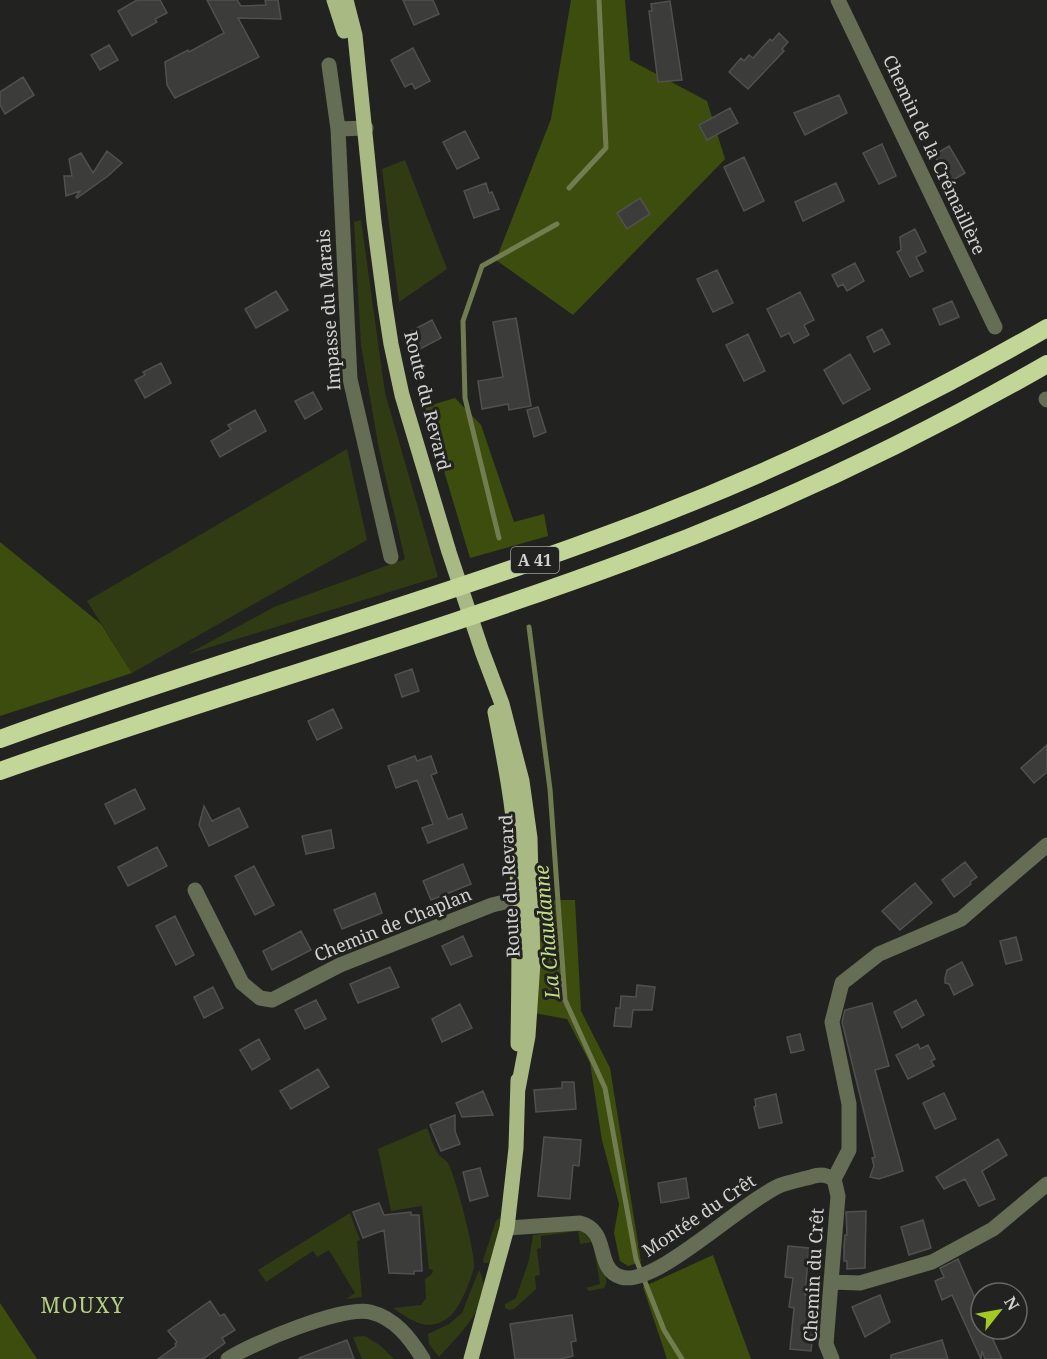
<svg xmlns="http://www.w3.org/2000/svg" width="1047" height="1359" font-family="'Noto Serif',serif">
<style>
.green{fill:#303b13}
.forest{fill:#3d4d0d}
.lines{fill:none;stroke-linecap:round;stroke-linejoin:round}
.stream{stroke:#717c50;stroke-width:5}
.building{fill:#3c3d3b;stroke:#50514f;stroke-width:1.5}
.minor{stroke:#656d54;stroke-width:15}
.major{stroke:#a8b984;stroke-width:15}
.highway{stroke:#c2d797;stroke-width:18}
.labels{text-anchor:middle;stroke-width:6;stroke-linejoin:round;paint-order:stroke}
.shield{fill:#222320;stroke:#9d9e9c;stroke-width:1.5}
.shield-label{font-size:16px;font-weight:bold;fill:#d2d2d1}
.street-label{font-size:18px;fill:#d2d2d1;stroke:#222320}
.water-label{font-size:20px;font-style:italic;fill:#c2de85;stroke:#222320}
.quarter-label{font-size:21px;letter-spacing:1.5px;fill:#b8cf86;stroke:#222320}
</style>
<rect width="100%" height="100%" fill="#222320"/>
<path class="green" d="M405,160L447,269L399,302L382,169Z
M361,220L385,393L438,577L188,654L274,607L405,559L379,449L361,345L354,222Z
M347,449L367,540L132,673L87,601Z
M427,1128C430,1136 433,1146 438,1154C440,1157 445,1159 448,1163C455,1175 476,1254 474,1267C471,1280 460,1308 450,1316C429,1334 412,1321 393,1308L421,1305L426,1298L425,1279L432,1274L433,1270L429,1269L422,1206L391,1211L378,1149Z
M350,1213L360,1240L357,1241L362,1297L346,1299L355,1293L329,1250L317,1257L313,1251L266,1282L258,1270Z
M498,1219H501L493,1259L488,1263H484L483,1260L496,1221Z
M578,1228C585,1231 591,1233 595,1239C597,1242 606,1275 606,1278C607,1283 606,1283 604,1288L589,1291L586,1288L600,1284L593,1242L580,1244L578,1231L541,1236V1248L537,1249L540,1275L535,1276L536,1289L514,1309L509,1310L505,1308V1304L516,1298L529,1260L533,1235Z
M479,1270C497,1301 458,1335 439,1357L429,1344L428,1334L449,1324L462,1313Z
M365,1336L381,1346L394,1359H362L353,1337Z"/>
<path class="forest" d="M571,0H625L630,60L707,101L725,159L573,315L496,260L551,119Z
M455,398L481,425L514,522L544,514L548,536L470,558L425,407Z
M0,542L101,624L132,673L0,716Z
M539,900H575L581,1011L610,1068L641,1262L628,1266L620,1261L614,1233L619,1204L602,1140L590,1063L567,1019L534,1013Z
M713,1255L751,1359H667L643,1287Z
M0,1303L37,1359H0Z"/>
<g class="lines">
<path class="stream" d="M569,188L606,148L599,0
M499,538L465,398L463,321L482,266L557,224
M529,627L550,789L565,1000L605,1088L636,1259L664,1330L682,1359"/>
</g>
<path class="building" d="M137,0H160L167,13L155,19L157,22L132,36L118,11Z
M207,0H237L241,6L266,5L265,0H278L281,19L238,18L259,57L175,98L167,85L165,62L188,50L189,52L224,33Z
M403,0H433L439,14L414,25Z
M670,1L682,80L658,82L649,11H652L651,4Z
M779,33L788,42L782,49L784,51L748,89L729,72L741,58L744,61L749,55L753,58L770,39L772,41Z
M109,45L118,60L100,70L91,55Z
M413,48L430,81L415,89L412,83L405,87L391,60Z
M23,77L34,95L5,114L0,105V92Z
M839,95L847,113L805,135L794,113Z
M730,108L738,123L707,140L699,125Z
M465,131L479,158L457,169L443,142Z
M882,144L896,176L879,184L863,153Z
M949,146L965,173L950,182L934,155Z
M107,151L122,163L108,176L77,198L76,197L80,191L66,196L64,176H72L69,159L81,153L93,173Z
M744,157L764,201L744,211L724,167Z
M486,183L489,193L492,192L499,209L474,218L464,191Z
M836,183L844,201L803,221L795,202Z
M640,198L650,214L627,229L617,213Z
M915,229L926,252L916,257L923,271L910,277L897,252L901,250L900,237Z
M855,263L864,281L847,291L843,284L838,287L832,275Z
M717,270L733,303L713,312L697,279Z
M276,291L288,310L256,328L245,309Z
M800,292L814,320L804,325L809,335L794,343L789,333L781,337L767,309Z
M952,301L959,317L940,325L933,309Z
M516,318L531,406L509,410L508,404L482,409L478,381L503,377L493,322Z
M432,320L441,338L420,349L411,331Z
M882,329L890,344L874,352L867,337Z
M748,334L765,371L744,381L726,345Z
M850,354L870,389L843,404L824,370Z
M161,363L171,383L145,398L135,380L145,375L143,372Z
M313,392L322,409L305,419L295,401Z
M538,407L546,432L534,437L527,410Z
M255,410L266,431L220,457L211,441L231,429L228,425Z
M412,669L419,691L402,697L395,675Z
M333,709L342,728L317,740L308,721Z
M1047,745V772L1034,783L1021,768Z
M415,756L417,761L431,756L437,773L431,775L448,819L462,814L467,828L428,843L422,828L433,824L417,780L396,788L388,766Z
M135,789L145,809L115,824L105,804Z
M204,806L212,821L239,808L248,827L209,846L199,825Z
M331,830L334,848L306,854L302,836Z
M157,847L167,866L128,886L118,867Z
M965,862L977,877L970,882L971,884L954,897L942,880Z
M463,864L471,884L431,900L423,881Z
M254,866L274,905L255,915L235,876Z
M915,883L932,903L900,930L882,911Z
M375,893L382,913L342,929L334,910Z
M175,916L194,955L176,965L156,926Z
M301,931L311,950L272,970L263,951Z
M463,936L472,956L451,965L442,946Z
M1016,937L1022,960L1006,964L1000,941Z
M962,962L973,985L954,995L949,984L945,983V978L947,970Z
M390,967L399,987L358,1003L350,984Z
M637,985L655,987L652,1010H633L631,1027L614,1026L616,1008H620L621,996L636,997Z
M213,987L223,1008L204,1018L194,997Z
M316,1000L326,1019L305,1029L295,1010Z
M916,1000L924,1015L902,1028L894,1012Z
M872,1003L889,1066L875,1070L903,1171L879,1179L870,1177L874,1166L872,1158L875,1157L842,1022L845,1010Z
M460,1004L472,1028L442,1042L432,1019Z
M800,1034L804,1050L791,1053L787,1037Z
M259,1039L270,1059L252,1070L240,1050Z
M918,1044L920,1049L928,1045L935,1059L931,1061L934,1066L908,1079L896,1055Z
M318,1069L329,1087L291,1109L280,1091Z
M562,1082H574L576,1109L536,1112L534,1090L562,1088Z
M483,1091L493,1115L462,1117L456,1103Z
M944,1093L956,1119L935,1129L923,1103Z
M776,1094L782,1123L759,1128L754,1107L756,1106L755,1099Z
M455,1115V1131L460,1144L441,1151L430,1125Z
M544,1137L581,1140L579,1166L573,1165L570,1199L538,1196Z
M998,1139L1007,1155L982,1171L995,1199L979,1206L965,1179L944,1189L936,1177Z
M480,1168L488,1196L470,1201L463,1172Z
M686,1178L689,1198L661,1203L658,1183Z
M379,1203L384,1215L411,1212V1215H419L422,1271H414V1274L389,1273L384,1230L363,1238L353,1212Z
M866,1211L865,1268L847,1269V1261H844V1245L845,1235H847L846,1212Z
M923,1220L931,1248L909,1255L901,1227Z
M788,1246L809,1248L805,1295L817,1296L811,1351L790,1349L794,1308L789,1307L793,1278L785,1277Z
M958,1259L981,1312V1329H988L1002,1359H985L982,1351L981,1359L952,1295L942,1300L935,1281L944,1277L940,1268Z
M880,1295L890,1322L865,1337L852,1307Z
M210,1301L220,1316L224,1314L235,1330L222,1338L225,1343L203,1359H158L176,1346L175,1344L177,1342L168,1331Z
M572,1315L576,1341L571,1342L573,1356L561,1359H515L510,1324Z
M347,1340L354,1359H299V1358Z
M942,1340L948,1359H891V1355Z"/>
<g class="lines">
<path class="minor" d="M838,0L995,327
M329,65L338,129L366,128
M338,129L350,379L391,557
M1046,399L1047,400
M195,890L242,983L260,998L272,1000L340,965L492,905L517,899H531
M507,1228L580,1223C611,1231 594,1269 621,1277C655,1288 744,1200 781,1185C789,1182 799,1180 807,1178C811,1177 817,1175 821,1175C824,1175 830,1177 834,1179
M831,1282L860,1283L932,1262L993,1229L1047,1184
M228,1359C252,1343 342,1306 370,1312C395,1318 410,1338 423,1359
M832,1359L826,1344L838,1196L834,1179L849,1150V1104L832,1022L842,983L879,954L961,919L1047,845"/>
<path class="major" d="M334,0L344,31
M346,0L355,35L374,222L385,305L391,344L402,395L449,552L482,651L502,704L522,781L530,838L533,962L528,1036L518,1089
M495,712C504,758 513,803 516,850C520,914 519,979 518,1044
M471,1359L507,1228L516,1148L518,1080"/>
<path class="highway" d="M0,739C206,664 418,606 623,529C770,474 911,406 1047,328
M0,771C210,697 424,637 633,559C776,506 915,440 1047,364"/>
</g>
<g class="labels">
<rect class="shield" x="511" y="547" width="48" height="26" rx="4.5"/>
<g class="shield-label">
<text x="535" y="566">A 41</text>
</g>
<g class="street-label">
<text transform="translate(934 155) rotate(65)" y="6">Chemin de la Crémaillère</text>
<text transform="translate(329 310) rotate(-94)" y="6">Impasse du Marais</text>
<text transform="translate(427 401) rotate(76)" y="6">Route du Revard</text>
<text transform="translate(510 886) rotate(-93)" y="6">Route du Revard</text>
<text transform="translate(393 925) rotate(-22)" y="6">Chemin de Chaplan</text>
<text transform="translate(699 1216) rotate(-34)" y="6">Montée du Crêt</text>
<text transform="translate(814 1275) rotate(-87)" y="6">Chemin du Crêt</text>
</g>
<g class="water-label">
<text transform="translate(547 932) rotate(-95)" y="7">La Chaudanne</text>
</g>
<g class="quarter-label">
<text x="83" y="1313">MOUXY</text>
</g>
</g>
<g transform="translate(999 1311) rotate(59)"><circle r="28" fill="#222320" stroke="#686967" stroke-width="1.5"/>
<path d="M0-4.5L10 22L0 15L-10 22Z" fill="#a3c927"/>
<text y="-9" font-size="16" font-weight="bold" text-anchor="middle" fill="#d2d2d1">N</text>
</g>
</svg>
